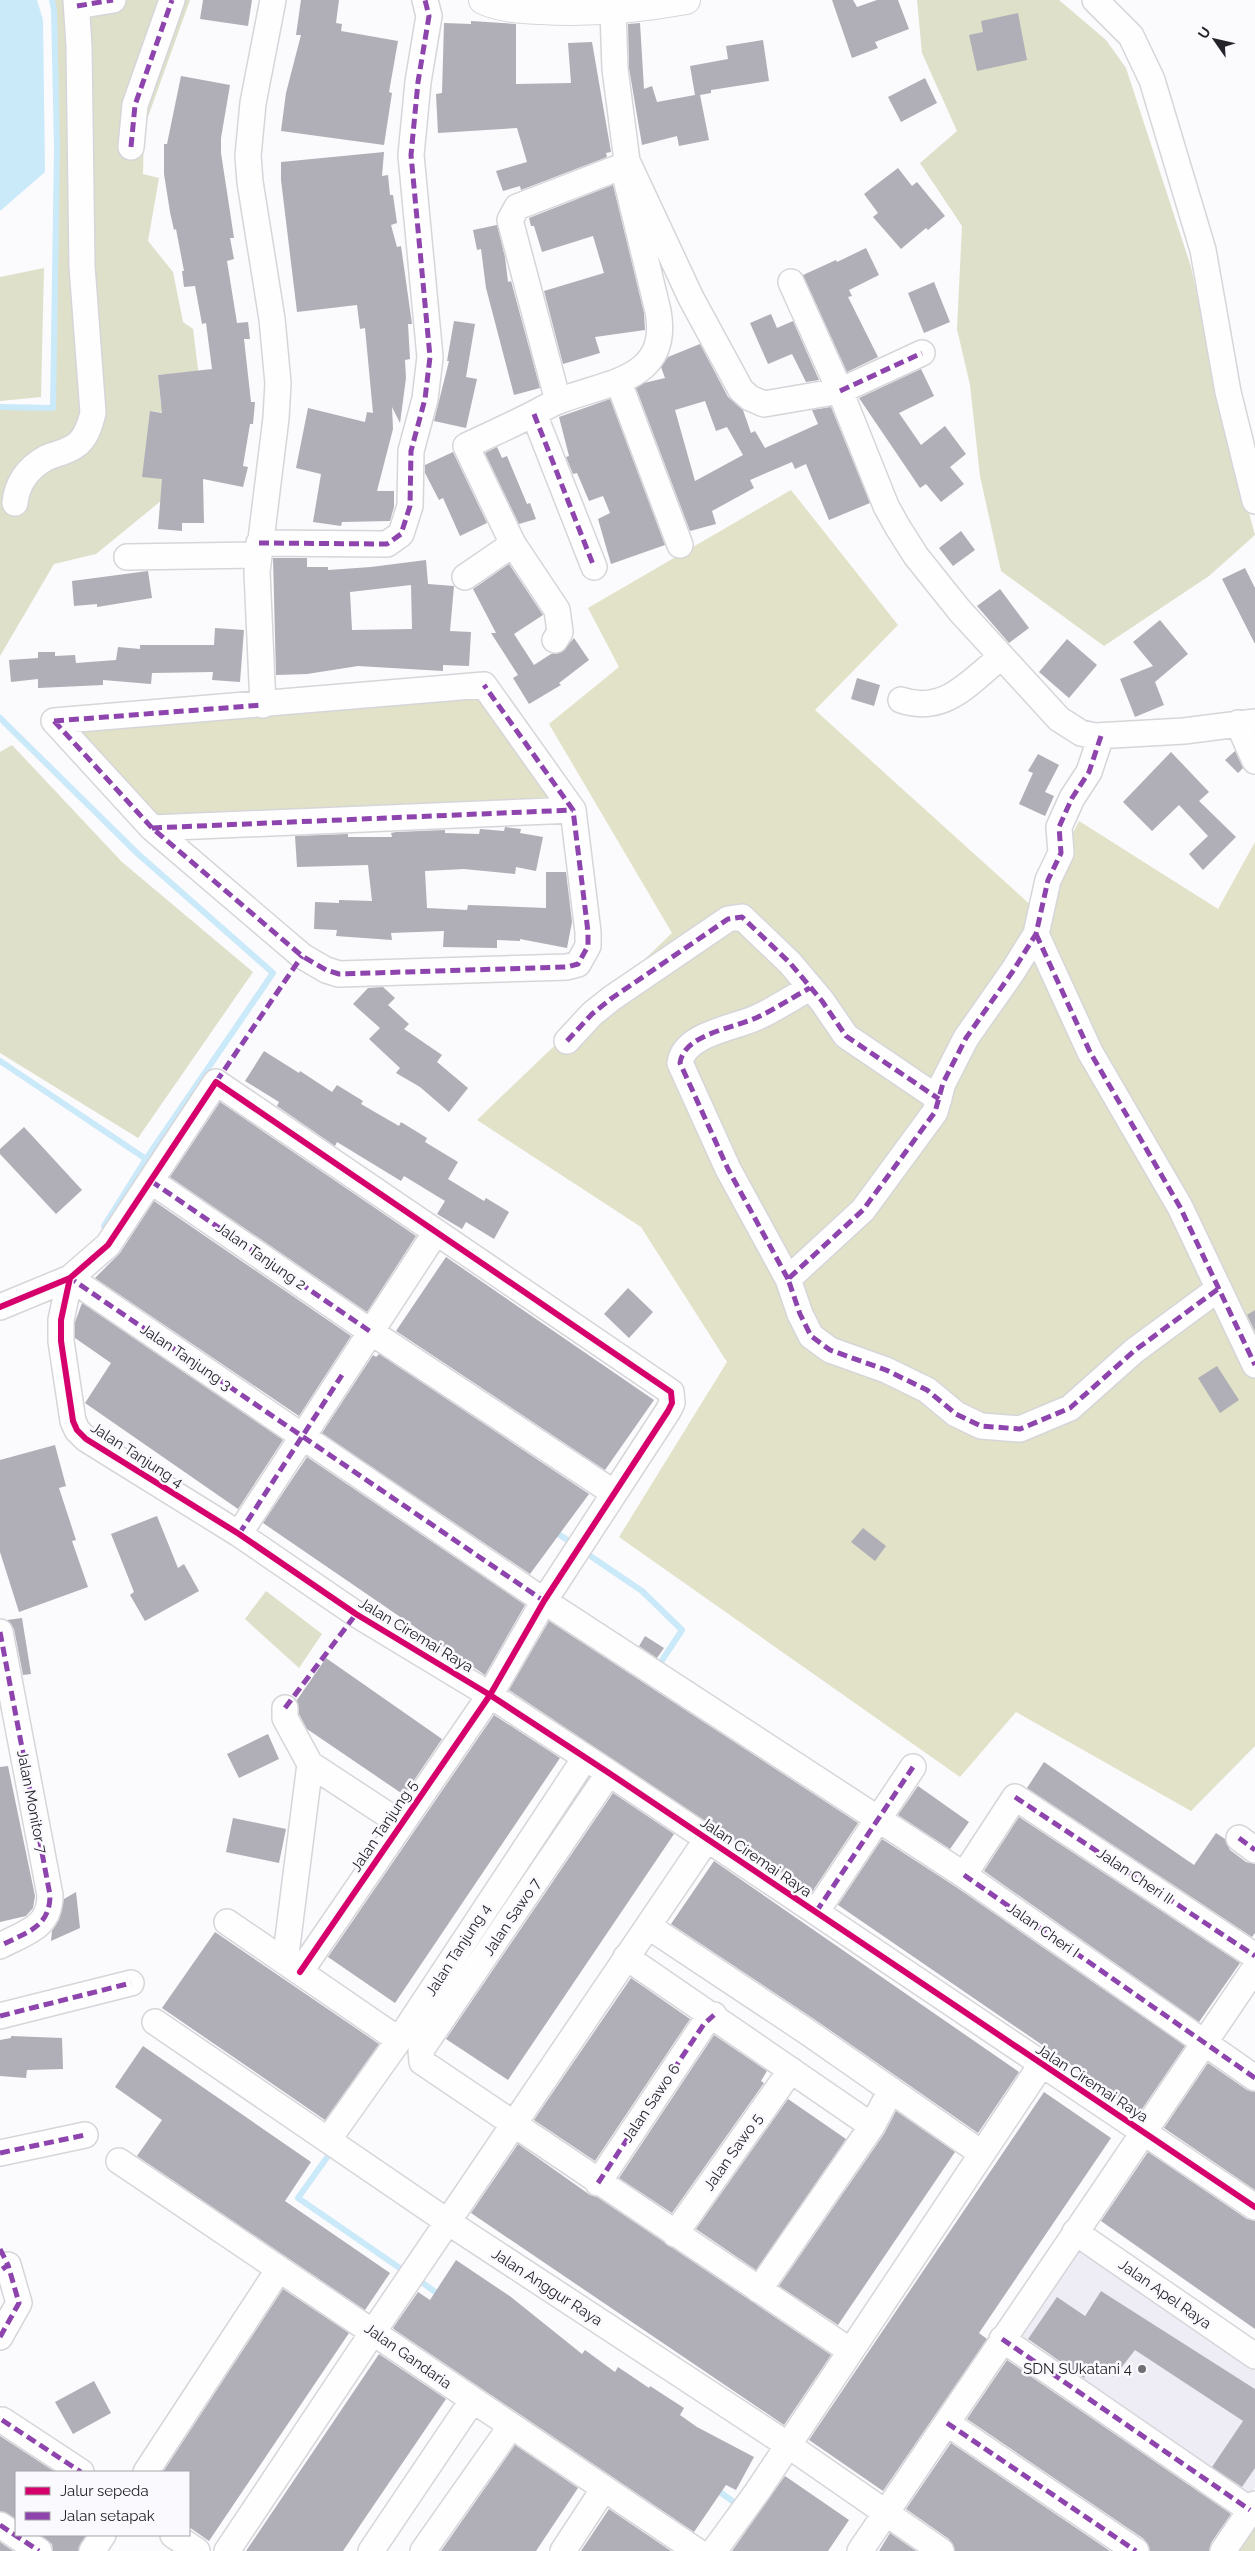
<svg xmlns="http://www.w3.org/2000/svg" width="1255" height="2551" font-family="Raleway,sans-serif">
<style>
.built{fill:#eeecf5;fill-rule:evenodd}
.green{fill:#dee0ca;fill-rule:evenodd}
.forest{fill:#e1e2c7}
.water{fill:#cae9f9}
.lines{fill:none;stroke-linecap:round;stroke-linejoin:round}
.stream{stroke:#cae9f9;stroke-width:6}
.building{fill:#b0aeb7;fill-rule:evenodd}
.minor-casing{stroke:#d6d5d9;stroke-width:28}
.tertiary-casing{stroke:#d6d5d9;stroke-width:30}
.minor{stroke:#fefeff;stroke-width:25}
.tertiary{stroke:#fefeff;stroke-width:28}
.quiet{stroke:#8e44ad;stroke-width:5;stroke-dasharray:10 5;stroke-linecap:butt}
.cycleway-casing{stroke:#faf9fd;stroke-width:9}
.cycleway{stroke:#d6006c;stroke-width:6}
.poi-dot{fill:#706e74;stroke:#faf9fd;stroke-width:2}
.labels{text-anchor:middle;stroke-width:5;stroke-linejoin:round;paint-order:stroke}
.street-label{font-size:15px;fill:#25232a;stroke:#faf9fd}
.poi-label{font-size:15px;fill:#25232a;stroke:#faf9fd;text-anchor:end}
</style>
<rect width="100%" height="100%" fill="#fbfafc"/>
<path class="built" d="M1078,2244L1255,2371V2389L1101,2291L1084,2316L1243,2421L1255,2468V2487L1249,2496L1017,2340ZM1043,2319L1066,2336L1050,2358L1027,2341ZM1071,2355L1091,2367L1084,2378L1064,2366ZM1130,2356L1114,2377L1089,2359Z"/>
<path class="green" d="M52,0H190L144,128L143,174L159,178L148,241L173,272L183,322L193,329L204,417L178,487L96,554L54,564L0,656V407L53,408L57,148L54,10ZM191,372L161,405L158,375ZM150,411L184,415L176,480Z
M917,0H1059L1106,40L1126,68L1191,267L1223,417L1255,535L1209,576L1104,646L1001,571L980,476L970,385L957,329L962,226L920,163L957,131L922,53Z
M44,268L41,397L0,401V277Z
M12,745L122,862L253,972L138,1138L0,1053V752Z
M266,1591L322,1634L299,1668L245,1619Z
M1255,2525V2551H1237Z"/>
<path class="forest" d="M791,490L898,625L815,710L1035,909L1079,821L1218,909L1255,842V1746L1191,1811L1016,1712L960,1777L619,1537L727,1362L641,1227L477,1120L672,933L549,724L619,667L588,608Z
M484,685L573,810L152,828L54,721Z"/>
<path class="water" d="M0,0H37L43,20L45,172L0,211Z"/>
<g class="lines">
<path class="stream" d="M0,407L53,408L57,148L54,10L52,0
M0,718L137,853L273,973L146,1159L104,1226L112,1231
M0,1061L146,1159
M552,1530L575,1545
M583,1551L642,1591L682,1630L657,1668
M333,2149L298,2198L407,2273
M416,2278L442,2297
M714,2488L741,2507"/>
</g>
<path class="building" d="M203,0H252L248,26L200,19Z
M301,0H339L336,23L342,24L341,31L398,41L389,92L392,93L384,145L281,131L286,93L301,35H296Z
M832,0H853L857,7L877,0H898L909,29L875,42L878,48L852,58Z
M1018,13L1027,60L977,71L969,35L983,32L981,21Z
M471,21L516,24V84L571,83L568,43L592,42L611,152L606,153L607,157L521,190L520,186L503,191L496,171L527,162L517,128L438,133L436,94L442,93L444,23L471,24Z
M640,23L644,89L652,86L657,102L695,95L690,66L728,59L726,46L763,40L769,81L711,90V93L700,95L709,140L679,146L677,136L642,145L629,68L628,24Z
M181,76L230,85L221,138V153L234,238H230L234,259L227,261L237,323L248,322L250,339H244L251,402H255L253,424H250L243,466L248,467L243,487L203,479L204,523H182V531L158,529L162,479L142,477L150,411L162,413L158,375L212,369L206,323L202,324L195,286L184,287L182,271H184L176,229L174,230L170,212L164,174V144H167Z
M925,78L937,103L901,122L888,97Z
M384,152L382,176L388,175L390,195H393L397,223L391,225L397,247L401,246L412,324H408L410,359L405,360L406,378L400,423L392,407L393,429L377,491H394V507L390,521L342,522L341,526L313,522L321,474L296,468L308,408L365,422L367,412L373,413L365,328L360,329L357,305L297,312L281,180V162Z
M898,168L912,186L917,182L945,216L928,230L926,228L901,249L873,217L878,213L864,194Z
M613,185L644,313L645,330L595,337L600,353L563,364L544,291L604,273L593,236L542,252L534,226H531L529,218Z
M497,225L505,257L508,282L511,281L540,388L514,395L486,288L481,249L477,250L473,230Z
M866,248L879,275L849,290L852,296L848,297L878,357L847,372L803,275L836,260L837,262Z
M934,282L950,322L924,333L908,293Z
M771,314L777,328L793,321L819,380L806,382L792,354L768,364L750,323Z
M454,321L475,324L466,377L477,379L466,428L434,421L449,361H447Z
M700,344L728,397L743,410L751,433L755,431L765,448L818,424L812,410L831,407L870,503L829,520L806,464L795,469L792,462L750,480L754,488L712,511L716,524L690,531L636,388L644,383L665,378L661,367L668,357ZM705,401L716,431L727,427L743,455L695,481L675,410Z
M921,369L934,396L899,413L921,445L945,426L966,454L950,467L964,484L941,502L926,484L920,488L859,398Z
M610,399L665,545L611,564L598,519L610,513L603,496L589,501L577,473L573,474L566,457L569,456L559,417Z
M497,447L502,458L507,456L527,504L530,503L536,519L519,524L485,453Z
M453,452L487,523L460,536L443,498L439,500L425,473V465Z
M961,531L975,550L953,566L939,548Z
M273,558H307V567H328V570L371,567L426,560L428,584L454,586L450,631L471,632L469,666L443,665V671L358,666L307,674L276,675ZM411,585L412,629L352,630L350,592Z
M509,564L543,615L514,634L534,665L551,654L562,652L574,638L589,660L559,683L561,685L529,704L513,678L518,675L491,633H496L473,589Z
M1245,568L1255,588V644L1222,579Z
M148,571L152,598L97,607V604L74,606L72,581Z
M1000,589L1029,628L1009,643L977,606Z
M1160,620L1188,654L1155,682L1164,705L1135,717L1120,679L1153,666L1133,642Z
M215,628L244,630L240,682L212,680L213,672L152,673L151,684L103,680V685L38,688V679L11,682L9,660L38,658V652H55V656L75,655L76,663L116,660L118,647L140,649V645H214Z
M1067,639L1097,665L1069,698L1039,672Z
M857,678L880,685L874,706L851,699Z
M1235,751L1243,768L1238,773L1225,760Z
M1171,752L1209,792L1199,801L1236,837L1203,870L1189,854L1208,836L1179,805L1152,831L1123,802Z
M1038,754L1059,765L1045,792L1054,796L1045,816L1019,804L1033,773L1028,771Z
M505,827L521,829L520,833L543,837L536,871L516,867L515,874L464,869L425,871L427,908L467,910L468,905L546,908V872H566L572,922L567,948L520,939V941L497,940V948L443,947L444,931L391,933L392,940L336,936L337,930L314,929L315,902L339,903V900L372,901L368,865L297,867L295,836L348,834V837H392L391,833L396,832L445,830V833L479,834L480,829L504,831Z
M383,987L395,998L388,1005L409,1024L404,1029L442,1055L437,1062L468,1088L449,1112L420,1087L396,1073L400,1068L369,1039L380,1028L353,1004L368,988Z
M264,1051L299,1073L300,1071L332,1092L337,1085L363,1101L361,1104L399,1126L401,1122L427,1138L425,1142L458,1162L448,1179L484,1201L486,1198L509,1212L494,1239L466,1222L462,1229L437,1214L445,1201L404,1176L401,1181L337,1142L335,1146L277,1106L279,1102L245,1081Z
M220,1102L416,1236L367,1312L170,1177Z
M24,1127L82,1190L56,1214L0,1154V1149Z
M154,1201L351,1336L299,1416L95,1278L120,1253Z
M446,1257L654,1400L605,1470L396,1331Z
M628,1288L653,1312L629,1338L604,1314Z
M82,1303L283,1440L238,1509L85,1403L111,1363L75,1338V1322Z
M1255,1310V1331L1247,1315Z
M379,1354L589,1494L530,1574L322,1433L373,1355L376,1357Z
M1217,1366L1239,1400L1220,1413L1198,1378Z
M55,1445L66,1486L59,1488L76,1540L72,1541L88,1587L19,1612L0,1552V1460Z
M307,1457L525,1605L485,1675L263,1523Z
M157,1516L178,1568L184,1564L199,1591L145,1621L130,1595L134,1592L111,1534Z
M863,1528L886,1546L875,1561L851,1542Z
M22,1618L31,1674L23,1675L14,1629L7,1620Z
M549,1621L858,1823L812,1892L509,1690Z
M645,1636L664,1648L657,1658L639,1646Z
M326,1658L442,1739L404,1795L307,1729L299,1714L297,1700Z
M494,1715L560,1758L395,2003L328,1957Z
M268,1734L279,1759L239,1778L227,1754Z
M1044,1762L1194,1865L1216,1833L1225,1839L1230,1850L1246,1862L1255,1864V1933L1252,1937L1027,1788Z
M8,1766L35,1896L33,1908L26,1916L0,1922V1767Z
M918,1786L969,1822L950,1849L898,1815Z
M613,1793L674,1834L508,2080L446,2039Z
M1019,1817L1240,1963L1199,2022L984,1871Z
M233,1818L286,1829L279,1863L226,1852Z
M882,1839L956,1887L1185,2046L1140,2112L838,1905Z
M714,1861L1019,2072L978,2133L814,2019L671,1924Z
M76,1892L80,1928L51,1941L52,1931L59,1920L64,1899Z
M215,1932L379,2044L325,2120L162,2008Z
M631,1978L690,2019L595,2161L534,2120Z
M714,2035L767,2071L761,2081L764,2083L672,2213L619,2178Z
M11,2036L62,2038L63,2069L27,2070L26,2078L0,2076V2040L11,2038Z
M143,2046L311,2162L285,2201L390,2273L365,2310L137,2156L162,2120L115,2087Z
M1208,2063L1247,2090L1255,2092V2190L1164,2128Z
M1044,2092L1111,2138L979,2333L987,2339L883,2491L809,2440Z
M788,2099L846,2139L756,2270L696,2229Z
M896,2111L955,2152L838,2325L779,2286L884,2134Z
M518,2144L590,2195L597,2197L831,2355L784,2425L471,2213Z
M1148,2152L1247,2219L1255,2221V2329L1101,2221Z
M456,2260L511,2297L582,2354L585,2350L615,2372L618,2367L649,2388L650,2386L684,2408L680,2415L697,2427L754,2457L736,2490L726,2485L694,2532L395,2330L393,2328L418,2292L430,2300Z
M283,2289L349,2333L209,2541L189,2527V2472H163Z
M1101,2291L1255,2389V2468L1242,2487L1212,2467L1243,2421L1135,2350L1114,2377L1094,2362L1084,2378L1028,2339L1057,2297L1085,2316Z
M379,2354L446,2399L363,2521L343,2551H246Z
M1007,2360L1231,2514L1211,2543L1209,2551H1150L1144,2539L967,2419Z
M94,2381L111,2413L73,2434L55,2402Z
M0,2436L55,2472H16V2519L0,2511Z
M951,2443L1110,2551H955L949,2539L906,2509Z
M515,2445L578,2488L536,2551H441Z
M785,2476L849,2520L828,2551H732Z
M609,2509L671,2551H581Z
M890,2533L916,2551H879Z
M41,2535H86L78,2551H53L52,2544Z
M0,2542L13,2551H0Z"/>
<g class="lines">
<defs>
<path id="minor" d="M1095,0L1131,36L1152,80L1203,250L1228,392L1255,501
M77,6L113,0
M613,11L615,69L627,161L691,298L741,390L750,398L764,404L840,391L922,353
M131,147L135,105L172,0
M791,282L840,391L886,506L897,526L916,556L960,611L1059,719L1081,733L1095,736L1184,731L1255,722
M619,383L680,545
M558,401L510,220L517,207L623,166L627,161
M534,414L594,567
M15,503C17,483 28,468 46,458C55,454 67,452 75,446C86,439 90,425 93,413L82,266L79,46L76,0
M259,543L387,544L401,534L410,506L411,451L425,399L430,357L411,155L418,82L429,16L425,0
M127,557L258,555
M465,577L513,544
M555,640L560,632L557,610L513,544L466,446C489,435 512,425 535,413C543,409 550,404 559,401C606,382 671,381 658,311L623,166
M484,685L573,810L588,932V946L578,964L567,967L339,974L326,970L302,956L152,828L54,721Z
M901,700C945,715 969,682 1001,657
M263,705L257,572L276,418L278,383L272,319L250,182L248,156L253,103L273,0
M1238,723L1255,761
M1101,736L1089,772L1072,798L1059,827L1061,853L1048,880L1036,934L1013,971L966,1038L943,1083L935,1112L863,1210L788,1279L800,1314L811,1336L830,1350L886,1370L927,1390L956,1414L981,1426L1020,1429L1070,1408L1134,1351L1218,1289
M152,828L573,810
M1036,934L1090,1052L1180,1207L1255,1365
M567,1041L592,1014L612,998L728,919L742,917L790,963L822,1001L846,1036L939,1099
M151,1181L371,1332L614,1493
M70,1278L61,1320V1341L73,1421L77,1430L86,1439L239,1534L356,1614L490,1695L609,1773L1255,2207
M70,1278L544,1601L964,1875L1255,2078
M788,1279L728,1169L680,1063C684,1033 737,1028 760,1016C777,1008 793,997 810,988
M0,1307L70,1278L108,1245L216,1082L671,1392L672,1403L668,1411L544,1601L490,1695L300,1972
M239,1534L436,1232
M0,1632L50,1895C50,1928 26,1932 0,1946
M310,1764L400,1823
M609,1773L421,2050L422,2062L849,2350
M1239,1838L1255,1850
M964,1875L1015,1797L1255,1956
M816,1912L913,1767
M227,1922L399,2040
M648,1926L806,2031L981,2153
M626,1957L872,2126
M285,1962L310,1764L285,1718V1708
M0,2016L131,1983
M155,2022L448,2222L788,2445L941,2551
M328,2140L399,2040L585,1758
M0,2153L85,2135
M119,2161L697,2551
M598,2183L704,2024L714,2015
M1075,2232L1255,2356
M675,2234L791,2070
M759,2290L872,2126L891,2090
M0,2337L19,2303L8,2265
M1002,2339L1250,2510
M2,2420L81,2472
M947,2423L1136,2551
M146,2472L279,2269
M0,2525L39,2551
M173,2535L197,2551
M92,2551L103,2535
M227,2551L373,2332L707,1839
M371,2551L472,2401
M423,2551L511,2426
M563,2551L603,2490
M714,2551L757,2492L1041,2065
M860,2551L1255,1968
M1223,2551L1255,2504"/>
<path id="tertiary" d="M483,0C500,8 521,9 540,10C590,13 637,9 686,0"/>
</defs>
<use href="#minor" class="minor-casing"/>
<use href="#tertiary" class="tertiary-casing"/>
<use href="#minor" class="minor"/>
<use href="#tertiary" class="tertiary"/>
<path class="quiet" d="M77,6L113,0
M131,147L135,105L172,0
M840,391L922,353
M534,414L594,567
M259,543L387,544L401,534L410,506L411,451L425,399L430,357L411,155L418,82L429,16L425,0
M54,721L152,828L302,956L326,970L339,974L567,967L578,964L588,946V932L573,810L484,685
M54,721L263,705
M1101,736L1089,772L1072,798L1059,827L1061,853L1048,880L1036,934L1013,971L966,1038L943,1083L935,1112L863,1210L788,1279L800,1314L811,1336L830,1350L886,1370L927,1390L956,1414L981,1426L1020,1429L1070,1408L1134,1351L1218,1289
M152,828L573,810
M1036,934L1090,1052L1180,1207L1255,1365
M567,1041L592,1014L612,998L728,919L742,917L790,963L822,1001L846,1036L939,1099
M216,1082L302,956
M151,1181L371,1332
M67,1279L70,1278L544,1601
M788,1279L728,1169L680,1063C684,1033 737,1028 760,1016C777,1008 793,997 810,988
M239,1534L342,1375
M0,1632L50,1895C50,1928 26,1932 0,1946
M285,1708L356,1614
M1015,1797L1255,1956
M1239,1838L1255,1850
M964,1875L1255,2078
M816,1912L913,1767
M0,2016L131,1983
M0,2153L85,2135
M598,2183L704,2024L714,2015
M0,2249L8,2265L0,2271
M0,2337L19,2303L8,2265
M1002,2339L1250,2510
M2,2420L81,2472
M947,2423L1136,2551
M0,2525L39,2551"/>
<defs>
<path id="cycleway" d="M70,1278L61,1320V1341L73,1421L77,1430L86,1439L239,1534L356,1614L490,1695L609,1773L1255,2207
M0,1307L70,1278L108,1245L216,1082L671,1392L672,1403L668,1411L544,1601L490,1695L300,1972"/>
</defs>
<use href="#cycleway" class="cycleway-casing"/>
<use href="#cycleway" class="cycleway"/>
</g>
<circle class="poi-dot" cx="1142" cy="2369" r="5"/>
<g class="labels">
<g class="street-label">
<text transform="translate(261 1256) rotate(35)" y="5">Jalan Tanjung 2</text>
<text transform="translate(186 1357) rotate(34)" y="5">Jalan Tanjung 3</text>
<text transform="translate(137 1455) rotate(33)" y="5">Jalan Tanjung 4</text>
<text transform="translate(416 1635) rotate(31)" y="5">Jalan Ciremai Raya</text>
<text transform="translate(32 1802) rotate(79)" y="5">Jalan Monitor 7</text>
<text transform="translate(384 1826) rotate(-56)" y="5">Jalan Tanjung 5</text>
<text transform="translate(756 1857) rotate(34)" y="5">Jalan Ciremai Raya</text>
<text transform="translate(1135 1876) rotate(34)" y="5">Jalan Cheri II</text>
<text transform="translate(512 1917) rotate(-56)" y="5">Jalan Sawo 7</text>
<text transform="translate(1043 1930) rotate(35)" y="5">Jalan Cheri I</text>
<text transform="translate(458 1950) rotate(-57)" y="5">Jalan Tanjung 4</text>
<text transform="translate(1092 2083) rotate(33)" y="5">Jalan Ciremai Raya</text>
<text transform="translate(651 2103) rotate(-56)" y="5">Jalan Sawo 6</text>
<text transform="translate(733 2152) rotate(-55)" y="5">Jalan Sawo 5</text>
<text transform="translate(547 2287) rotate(33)" y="5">Jalan Anggur Raya</text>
<text transform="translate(1165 2294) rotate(35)" y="5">Jalan Apel Raya</text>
<text transform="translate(408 2356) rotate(35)" y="5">Jalan Gandaria</text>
</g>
<g class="poi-label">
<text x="1132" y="2374">SDN SUkatani 4</text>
</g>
</g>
<rect x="15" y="2471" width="175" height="65" fill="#faf9fd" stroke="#a5a3a9"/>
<rect x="25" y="2487" width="25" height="8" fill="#d6006c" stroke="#a5a3a9"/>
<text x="60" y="2496" font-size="15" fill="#25232a">Jalur sepeda</text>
<rect x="25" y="2512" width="25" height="8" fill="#8e44ad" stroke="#a5a3a9"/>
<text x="60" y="2521" font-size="15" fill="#25232a">Jalan setapak</text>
<g transform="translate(1215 40) rotate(304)" stroke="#faf9fd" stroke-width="4" paint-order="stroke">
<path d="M0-4L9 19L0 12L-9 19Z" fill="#25232a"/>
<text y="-8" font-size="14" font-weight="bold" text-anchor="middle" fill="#25232a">U</text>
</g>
</svg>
